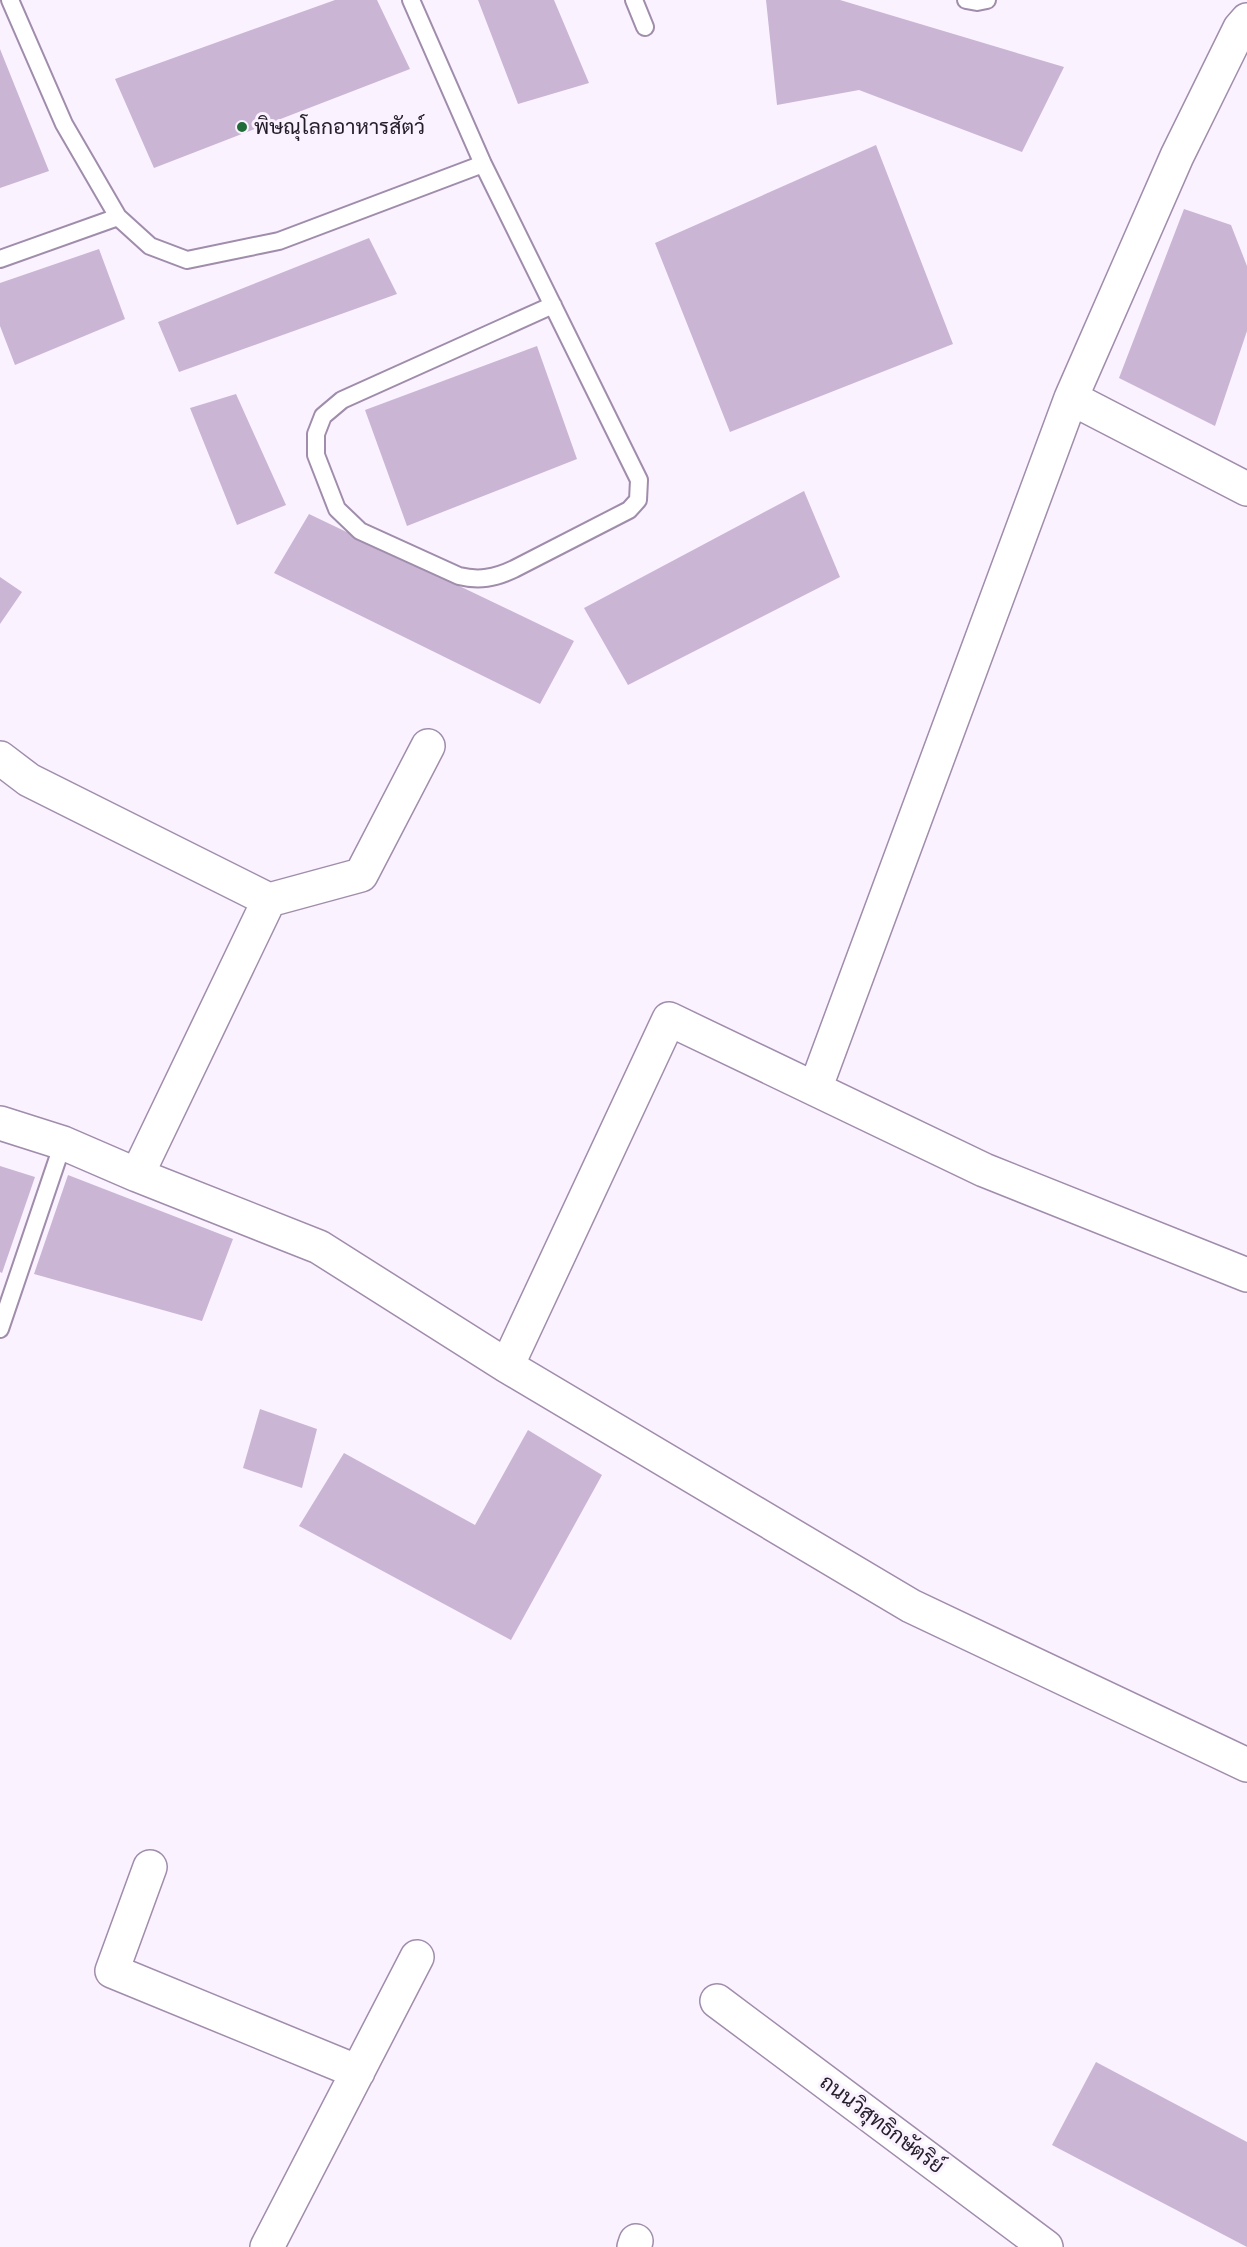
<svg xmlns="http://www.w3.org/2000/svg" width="1247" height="2247" font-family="'Fira Sans',Sarabun,sans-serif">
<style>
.building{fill:#cab5d5}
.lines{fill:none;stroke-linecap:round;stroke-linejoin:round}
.lane-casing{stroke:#a08cab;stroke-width:20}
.street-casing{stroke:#a08cab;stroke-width:36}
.lane{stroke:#fff;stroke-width:16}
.street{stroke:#fff;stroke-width:33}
.poi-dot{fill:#216b39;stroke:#faf2ff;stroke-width:2}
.labels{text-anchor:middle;stroke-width:6;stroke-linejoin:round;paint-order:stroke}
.poi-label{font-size:21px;fill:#251d29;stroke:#faf2ff;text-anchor:start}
.street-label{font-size:21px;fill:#251d29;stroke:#faf2ff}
</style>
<rect width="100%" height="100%" fill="#faf2ff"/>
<path class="building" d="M335,0H377L410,69L154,168L115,79Z
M478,0H554L589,83L518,104Z
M766,0H840L1064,67L1022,152L859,90L777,105Z
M0,49L49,171L0,188Z
M876,145L953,344L730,432L655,243Z
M1184,209L1231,225L1247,266V331L1215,426L1119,378Z
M369,238L397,294L179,372L158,322Z
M99,249L125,319L15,365L0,326V283Z
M537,346L577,459L407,526L365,410Z
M236,394L286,505L237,525L190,408Z
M804,491L840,577L628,685L584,608Z
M309,514L574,641L540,704L274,573Z
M0,577L22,592L0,624Z
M0,1166L35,1177L2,1273L0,1272Z
M68,1175L233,1239L202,1321L34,1274Z
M260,1409L317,1429L302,1488L243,1468Z
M528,1430L602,1475L511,1640L299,1526L344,1453L475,1525Z
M1096,2062L1247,2142V2247L1052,2145Z"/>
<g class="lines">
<defs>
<path id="lane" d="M10,0L64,124L118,217L150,246L187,260L279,241L483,164
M411,0L483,164L639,480L638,500L629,510L514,569C495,578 479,581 459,576L360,531L337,509L316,455V434L323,416L342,400L553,305
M634,0L645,27
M966,0L977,2L987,0
M0,259L118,217
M0,1329L63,1143"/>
<path id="street" d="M1071,398L1247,489
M0,758L29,780L269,900L361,875L428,746
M815,1089L1071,398L1177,156L1240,28L1247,20
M0,1123L63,1143L137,1175L319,1247L507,1366L911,1606L1247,1765
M137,1175L269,900
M507,1366L669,1019L984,1170L1247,1275
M150,1867L112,1971L358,2072
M717,2001L1046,2247
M267,2247L417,1957
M634,2247L636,2241"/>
</defs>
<use href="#lane" class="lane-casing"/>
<use href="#street" class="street-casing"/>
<use href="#lane" class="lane"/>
<use href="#street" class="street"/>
</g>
<circle class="poi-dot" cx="242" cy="127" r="6"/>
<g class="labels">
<g class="poi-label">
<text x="254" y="134">พิษณุโลกอาหารสัตว์</text>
</g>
<g class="street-label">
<text transform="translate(882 2124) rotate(37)" y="7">ถนนวิสุทธิกษัตริย์</text>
</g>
</g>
</svg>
